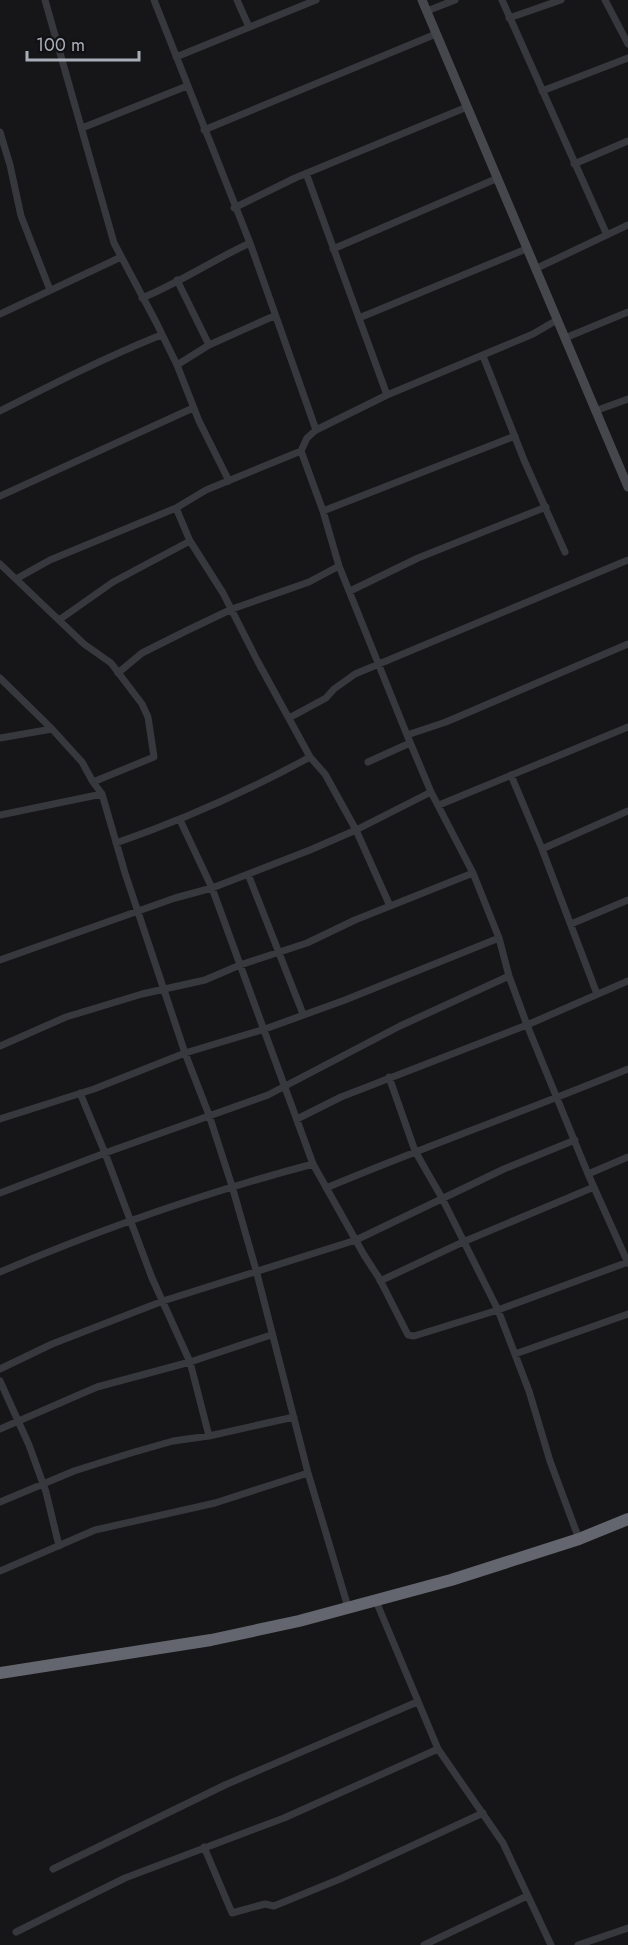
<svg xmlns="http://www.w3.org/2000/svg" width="628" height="1945" font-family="Jost,sans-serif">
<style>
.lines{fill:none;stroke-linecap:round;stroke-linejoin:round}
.street{stroke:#37383d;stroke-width:7}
.secondary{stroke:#45474d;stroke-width:9}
.highway{stroke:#63666e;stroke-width:12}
</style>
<rect width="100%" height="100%" fill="#161618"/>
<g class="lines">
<path class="street" d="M45,0L114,243L156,322L177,365L199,421L229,481
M154,0L250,243L316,430
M237,0L249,27
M502,0L607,235
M605,0L628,44
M427,11L455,0
M509,18L561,0
M176,57L316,0
M542,91L628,58
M82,128L187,86
M204,130L436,34
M0,132L10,165L21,216L50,290
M574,164L628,141
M306,173L387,395
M234,208L295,178L467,107
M333,249L498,178
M535,269L628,225
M177,280L209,345L274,316
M142,298C179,283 213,260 250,243
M0,314L121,257
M359,318L526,249
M565,338L628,312
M483,356L524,460L565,552
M177,365L209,345
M0,411C53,384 106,357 161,335
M595,411L628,399
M301,451L323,511L339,566L407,735L431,792L473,873L499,938L509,976L527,1025L588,1174L628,1263
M0,496L193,408
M176,508L190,541L223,593L258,662L310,757L325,774L356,830L390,906
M323,511L515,436
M0,564L84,644L111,663L142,704L148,717L154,757L93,782L102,794L125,873L185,1053L209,1115L232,1186L256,1270L308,1473L348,1607
M16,579L50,560L176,508L206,490L301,451L307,438L316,430L387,395L533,334L557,320
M350,591L418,558L546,507
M59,620L113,582L190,541
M118,673L142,653L188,630L232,609L309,582L339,566
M0,678L52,729
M289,718L326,698L334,689L355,674L628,560
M407,735L446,722L628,644
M0,738L52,729L82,762L93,782
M368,762L410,743
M511,775L542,849L597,994
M439,805L628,727
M0,815L102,794
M180,820L212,888L313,1164L364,1255L379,1278L408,1335L414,1336L498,1310L628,1262
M116,843C183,820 248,791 310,757
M542,849L628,811
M248,874L303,1014
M571,924L628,900
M0,960L175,898L212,888L310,850L356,830L431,792
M0,1046L66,1017L142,994L205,980L240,965L307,943L355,920L473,873
M389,1077L415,1151L442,1198L498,1310L529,1391L550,1461L579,1539
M80,1093L105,1153L152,1278L190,1362L209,1436
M0,1119L94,1089L185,1053L265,1029L345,1000L499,938
M297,1119L341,1097L527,1025L628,981
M588,1174L628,1157
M326,1188C426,1146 528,1110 628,1069
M0,1193L105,1153L268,1095L400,1026L509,976
M0,1272C101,1229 207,1192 313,1164
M380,1281L463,1242L594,1187
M515,1354L628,1314
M0,1369L52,1344L163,1301L356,1240L504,1169L575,1140
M0,1381L29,1445L46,1492L59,1546
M0,1429L97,1387L190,1362L271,1335
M0,1502L74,1471L131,1453L173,1441L209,1436L294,1417
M0,1571L95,1530L215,1503L308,1473
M376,1601L438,1749L503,1843L551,1945
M204,1847L232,1913L265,1904L274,1906L340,1879L483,1813
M53,1869L225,1785L417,1702
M16,1932L125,1878L284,1818L438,1749
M424,1945L527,1896
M578,1945L628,1928"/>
<path class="secondary" d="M422,0L628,487"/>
<path class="highway" d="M0,1673L211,1640L299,1621L451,1580L579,1539L628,1519"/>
</g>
<path d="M27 51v9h112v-9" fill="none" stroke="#a8adb8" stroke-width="3"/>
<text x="36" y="51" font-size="18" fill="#a8adb8" stroke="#111113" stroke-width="4.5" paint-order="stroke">100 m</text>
</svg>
